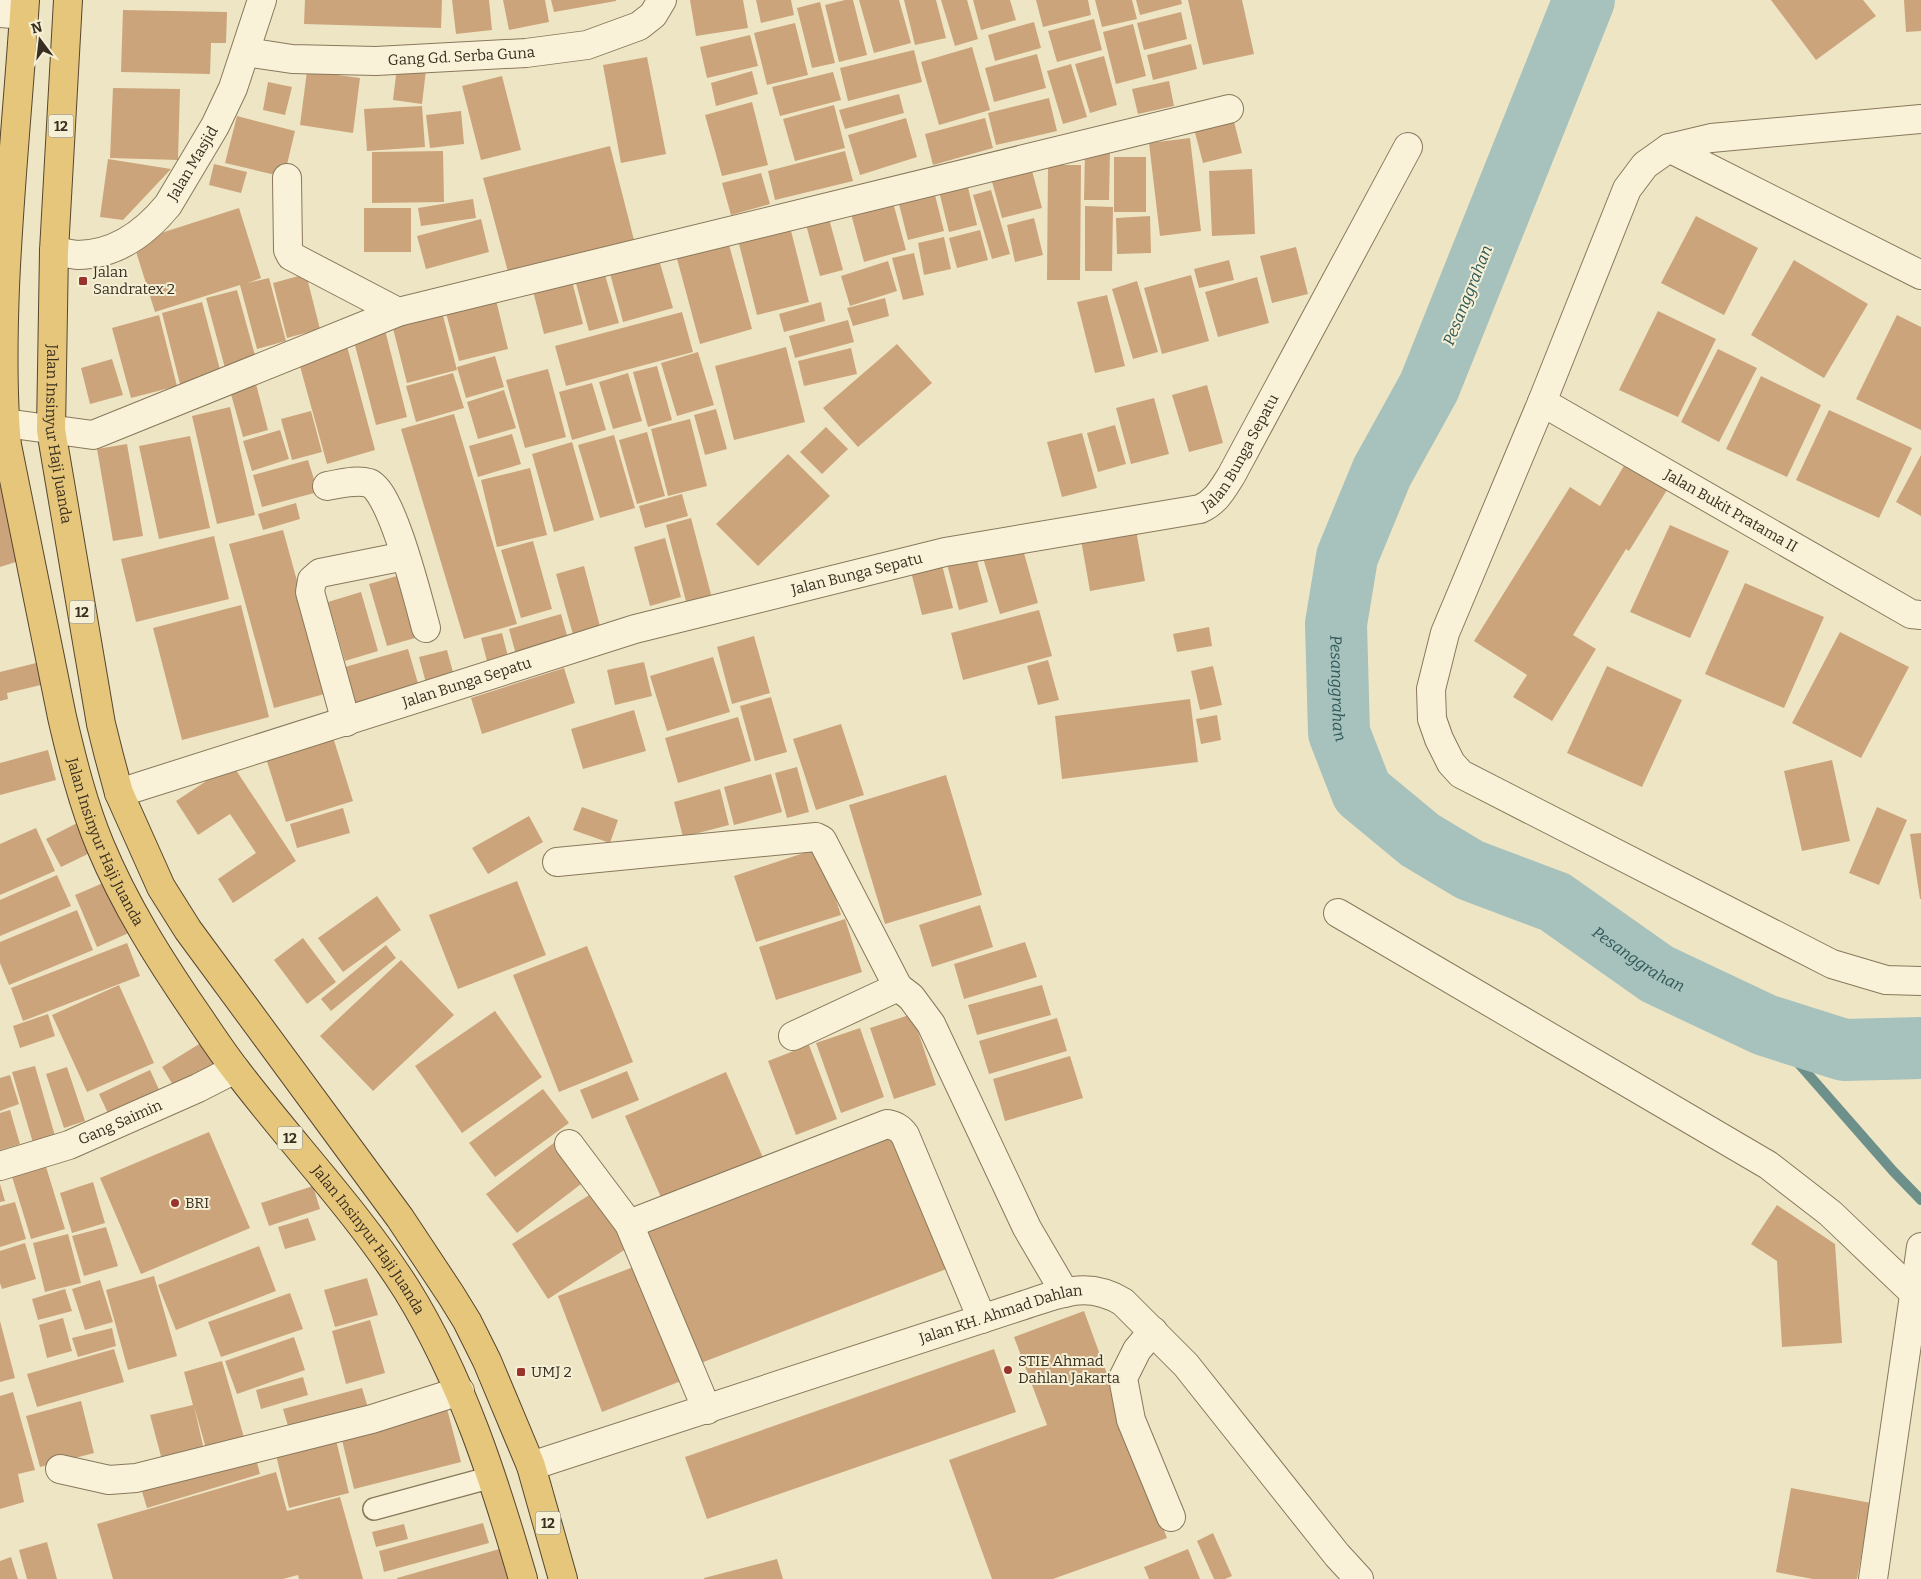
<svg xmlns="http://www.w3.org/2000/svg" width="1921" height="1579" font-family="Bitter,serif">
<style>
.lines{fill:none;stroke-linecap:round;stroke-linejoin:round}
.stream{stroke:#6d908a;stroke-width:10}
.river{stroke:#a7c1bc;stroke-width:62}
.building{fill:#cca47b}
.service-casing{stroke:#89785b;stroke-width:24}
.minor-casing{stroke:#89785b;stroke-width:30}
.trunk-casing{stroke:#57452f;stroke-width:30}
.service{stroke:#f9f2d9;stroke-width:21}
.minor{stroke:#f9f2d9;stroke-width:28}
.trunk{stroke:#e6c67a;stroke-width:28}
.poi-dot{fill:#98342c;stroke:#f5efd5;stroke-width:2}
.labels{text-anchor:middle;stroke-width:4;stroke-linejoin:round;paint-order:stroke}
.shield{fill:#f5efd5;stroke:#716856;stroke-width:1}
.shield-label{font-size:14px;font-weight:bold;fill:#392e1f}
.street-label{font-size:15px;fill:#392e1f;stroke:#f5efd5}
.poi-label{font-size:15px;fill:#392e1f;stroke:#f5efd5;text-anchor:start}
.water-label{font-size:16px;font-style:italic;fill:#2e5859;stroke:#f5efd5}
</style>
<rect width="100%" height="100%" fill="#eee5c5"/>
<g class="lines">
<path class="stream" d="M1765,1025L1893,1171L1921,1200"/>
<path class="river" id="s1" d="M1584,0L1429,387L1382,472L1347,557L1336,624L1339,733L1362,792L1420,840L1470,870L1555,902L1657,974L1765,1025L1844,1050L1921,1048"/>
</g>
<path class="building" d="M305,0H442L441,28L304,24Z
M452,0H489L492,30L456,34Z
M503,0H545L549,22L509,30Z
M551,0H616V1L554,12Z
M690,0H743L748,28L696,36Z
M756,0H791L794,15L761,23Z
M845,0H853L867,55L839,62L825,5Z
M859,0H899L911,43L874,53Z
M904,0H936L946,38L915,45Z
M941,0H967L978,39L955,46Z
M973,0H1010L1016,20L981,30Z
M1036,0H1088L1091,15L1043,27Z
M1095,0H1132L1137,19L1102,27Z
M1136,0H1181L1182,4L1140,15Z
M1188,0H1242L1254,54L1203,65Z
M1771,0H1863L1876,16L1816,60Z
M1904,0H1921V31L1906,32Z
M820,2L835,63L812,68L797,8Z
M123,10L227,12L226,43H211L210,74L121,72Z
M1181,12L1187,39L1144,50L1137,23Z
M1094,19L1102,50L1057,62L1048,31Z
M1034,22L1041,48L995,61L988,35Z
M795,23L808,75L767,85L754,33Z
M1133,24L1146,76L1116,84L1103,32Z
M750,35L758,66L707,78L700,47Z
M1191,44L1197,69L1153,80L1147,55Z
M972,47L990,110L939,125L921,62Z
M914,50L922,82L848,101L840,68Z
M1037,54L1046,88L994,102L985,68Z
M1104,56L1117,105L1090,113L1075,64Z
M647,57L666,154L621,163L603,65Z
M1071,64L1087,117L1063,124L1047,71Z
M397,67L426,70L422,104L393,100Z
M307,71L360,78L353,133L300,125Z
M752,71L758,94L716,106L711,83Z
M833,72L841,100L780,116L772,87Z
M502,76L521,150L481,160L462,86Z
M1169,81L1174,106L1138,114L1132,89Z
M268,82L292,87L285,115L263,110Z
M113,88L180,89L178,160L110,158Z
M899,94L904,113L845,129L839,110Z
M1049,98L1057,131L996,145L988,113Z
M752,102L768,165L722,176L705,115Z
M834,105L845,148L795,161L783,119Z
M422,106L425,147L367,151L364,109Z
M461,111L464,144L430,148L426,115Z
M1232,114L1242,153L1203,163L1193,125Z
M237,116L295,131L284,177L225,163Z
M906,118L917,157L860,175L848,135Z
M985,118L993,148L933,165L925,134Z
M1190,138L1201,231L1160,236L1149,143Z
M610,146L634,240L508,272L483,178Z
M443,151L444,202L372,203V152Z
M845,151L853,181L775,200L768,171Z
M1085,151H1110L1109,200H1084Z
M1114,157H1146V212H1114Z
M108,159L171,169L123,220L100,217Z
M214,164L247,172L241,193L209,185Z
M1048,165H1081L1080,280H1047Z
M1031,167L1042,208L1002,218L991,178Z
M1252,169L1255,234L1212,236L1209,171Z
M761,173L770,204L731,215L722,183Z
M966,179L977,225L949,232L938,187Z
M991,190L1010,254L992,259L973,195Z
M934,191L944,231L908,240L898,200Z
M473,199L476,218L421,226L418,208Z
M892,199L906,250L864,262L850,210Z
M1085,206L1113,207L1112,271H1085Z
M239,208L261,278L248,283L269,278L286,341L257,349L240,285L155,312L133,242Z
M364,208H411V252H364Z
M828,215L843,270L820,276L805,221Z
M1150,216L1151,253L1117,254L1116,218Z
M1696,216L1758,248L1724,315L1661,283Z
M1034,218L1043,255L1015,262L1007,225Z
M481,219L489,252L426,269L417,236Z
M789,223L809,302L757,315L737,236Z
M980,230L988,260L957,268L949,238Z
M944,237L951,269L924,275L918,243Z
M728,241L752,329L700,344L676,255Z
M1296,247L1308,294L1272,303L1260,256Z
M657,253L673,308L623,322L608,266Z
M914,253L924,295L903,300L892,258Z
M1229,260L1234,280L1199,288L1194,269Z
M1794,260L1868,304L1824,378L1751,335Z
M888,261L897,291L850,306L841,276Z
M603,268L619,323L589,331L574,276Z
M306,274L320,329L287,338L273,283Z
M1191,275L1209,341L1162,354L1144,288Z
M571,277L583,324L544,334L532,287Z
M1257,277L1269,323L1218,337L1205,292Z
M1137,281L1158,352L1133,359L1112,289Z
M237,290L256,359L225,368L206,298Z
M1107,295L1125,366L1095,373L1077,302Z
M885,298L889,316L853,326L847,308Z
M496,300L508,349L459,361L446,313Z
M202,302L222,377L181,388L162,313Z
M821,302L825,321L784,332L779,314Z
M440,304L457,370L407,383L390,317Z
M1658,311L1716,339L1678,417L1619,390Z
M682,312L693,352L566,386L555,346Z
M159,315L177,386L131,398L112,328Z
M1897,315L1921,327V430L1856,399Z
M848,320L854,342L795,358L789,336Z
M384,326L407,417L376,425L352,334Z
M897,344L932,383L858,447L823,408Z
M347,346L375,450L327,464L298,359Z
M786,347L805,422L734,440L715,366Z
M851,348L857,374L804,386L798,361Z
M1718,349L1757,368L1719,442L1681,422Z
M698,352L714,405L677,416L661,363Z
M495,356L504,387L466,398L457,367Z
M112,359L123,395L90,404L81,368Z
M657,366L672,420L648,427L633,372Z
M548,369L566,437L525,448L506,380Z
M453,373L464,408L416,422L406,386Z
M628,373L642,421L613,429L599,382Z
M1761,376L1821,405L1787,477L1726,449Z
M255,380L268,430L243,437L229,387Z
M592,383L606,430L572,440L559,392Z
M1207,385L1223,443L1189,452L1172,395Z
M504,390L516,428L478,439L467,402Z
M1154,398L1169,454L1131,464L1116,408Z
M230,407L255,515L217,524L192,416Z
M716,409L727,449L705,455L694,415Z
M1829,410L1912,448L1879,518L1796,480Z
M311,411L322,452L292,460L281,419Z
M454,414L517,624L464,639L401,429Z
M690,419L707,486L668,496L651,429Z
M1115,425L1126,464L1098,472L1087,433Z
M826,427L848,449L822,474L800,452Z
M280,430L289,459L252,471L243,441Z
M647,432L665,496L637,504L619,440Z
M1082,433L1097,488L1062,497L1047,442Z
M512,434L521,464L478,477L469,446Z
M614,435L635,508L600,518L578,445Z
M190,436L210,528L159,539L139,446Z
M572,442L594,520L554,532L532,454Z
M127,444L143,536L113,541L97,449Z
M788,454L830,496L758,566L716,524Z
M1921,455V516L1896,502Z
M308,460L318,492L262,507L253,475Z
M1625,464L1667,490L1629,551L1626,549L1573,635L1596,649L1552,721L1513,697L1527,675L1474,641L1570,487L1600,506Z
M530,468L547,535L497,547L481,480Z
M0,485L22,560L0,567Z
M682,494L688,516L645,528L639,506Z
M296,503L300,519L263,530L258,514Z
M691,518L713,602L688,609L666,525Z
M1670,525L1729,551L1690,638L1630,612Z
M283,530L328,693L274,708L229,544Z
M1136,530L1145,581L1090,591L1081,540Z
M214,536L229,599L136,622L121,559Z
M665,538L681,597L650,606L634,547Z
M533,541L552,609L521,618L501,550Z
M1022,546L1038,603L1000,614L983,558Z
M940,557L953,608L922,615L909,564Z
M976,557L988,602L959,610L947,564Z
M584,566L601,630L574,638L556,574Z
M404,574L422,636L387,646L369,584Z
M1745,583L1824,617L1784,708L1705,674Z
M361,592L378,651L345,661L328,602Z
M241,605L269,717L182,740L153,628Z
M1039,610L1052,656L963,680L951,633Z
M561,614L570,646L518,662L509,629Z
M1209,627L1212,646L1177,652L1173,634Z
M1840,632L1909,667L1861,758L1792,723Z
M502,633L510,664L489,669L481,638Z
M754,636L770,693L732,704L717,647Z
M408,649L420,690L356,708L345,667Z
M447,650L454,676L426,683L419,657Z
M713,657L730,712L667,731L650,676Z
M1048,660L1059,700L1038,705L1027,666Z
M644,662L652,696L615,705L607,670Z
M36,663L41,685L7,693L8,699L0,701V672Z
M1213,666L1222,705L1200,710L1191,671Z
M1607,666L1682,700L1642,787L1567,753Z
M564,668L575,703L482,734L471,698Z
M771,697L787,752L755,761L740,706Z
M1190,699L1198,762L1062,779L1055,716Z
M634,710L646,751L583,769L571,729Z
M1217,715L1221,740L1201,744L1196,719Z
M738,717L751,761L678,783L665,738Z
M841,724L864,795L816,810L793,739Z
M332,734L353,801L286,822L265,755Z
M48,750L56,780L0,795V763Z
M1832,760L1850,841L1802,851L1784,771Z
M232,764L296,861L233,903L218,879L256,853L230,814L198,835L176,801Z
M797,767L809,812L787,818L775,773Z
M771,774L782,812L734,825L724,787Z
M946,775L982,895L885,924L849,805Z
M720,789L729,825L683,837L674,802Z
M582,807L618,820L610,843L573,830Z
M1877,807L1907,820L1879,885L1849,873Z
M343,808L350,833L297,848L290,824Z
M529,816L543,842L488,874L472,848Z
M79,822L94,851L61,867L46,839Z
M36,828L55,871L0,895V844Z
M1921,833V899H1920L1910,834Z
M819,848L841,915L756,942L734,876Z
M57,875L71,906L0,936V900Z
M110,880L131,932L97,947L75,895Z
M517,881L546,955L458,989L429,915Z
M377,896L401,930L343,972L318,938Z
M980,905L993,947L932,967L919,925Z
M77,910L93,950L9,985L0,963V942Z
M845,919L862,972L776,1000L759,947Z
M303,938L336,982L307,1004L274,960Z
M1025,942L1037,977L964,999L954,964Z
M127,943L140,976L23,1021L11,988Z
M386,945L396,958L331,1011L321,999Z
M587,946L633,1062L559,1092L513,975Z
M401,960L454,1015L373,1091L320,1036Z
M119,985L154,1063L87,1092L52,1015Z
M1042,985L1051,1015L977,1035L968,1005Z
M495,1011L542,1077L462,1133L415,1066Z
M48,1014L55,1036L20,1048L13,1026Z
M912,1014L936,1085L894,1099L870,1028Z
M1057,1018L1067,1051L989,1074L979,1041Z
M860,1028L884,1097L841,1113L816,1043Z
M204,1041L218,1065L176,1090L162,1067Z
M809,1045L837,1119L796,1135L768,1061Z
M1070,1056L1083,1098L1005,1121L993,1079Z
M35,1066L55,1136L33,1143L12,1072Z
M67,1067L85,1121L64,1128L46,1074Z
M150,1070L162,1096L111,1120L99,1094Z
M627,1071L639,1100L592,1119L580,1090Z
M726,1072L764,1160L664,1204L625,1116Z
M10,1075L19,1104L0,1111V1078Z
M543,1089L569,1123L495,1177L469,1143Z
M10,1110L20,1144L0,1150V1113Z
M209,1132L250,1228L141,1274L100,1178Z
M896,1133L949,1268L693,1366L641,1231Z
M559,1139L589,1178L517,1233L486,1194Z
M44,1160L65,1229L31,1239L10,1170Z
M93,1182L105,1223L72,1233L60,1193Z
M0,1184L5,1201L0,1202Z
M313,1186L320,1209L269,1226L261,1203Z
M594,1192L629,1247L548,1299L512,1244Z
M15,1202L26,1239L0,1247V1206Z
M1777,1205L1835,1244L1842,1343L1782,1347L1777,1261L1751,1244Z
M308,1218L316,1240L285,1249L278,1227Z
M106,1227L118,1266L84,1276L72,1236Z
M68,1234L81,1283L45,1292L33,1243Z
M25,1243L36,1279L2,1289L0,1283V1251Z
M259,1246L276,1291L176,1330L158,1285Z
M636,1266L681,1381L602,1412L558,1296Z
M154,1276L177,1356L128,1370L106,1290Z
M367,1278L378,1315L335,1327L324,1290Z
M100,1280L113,1322L85,1330L72,1289Z
M65,1289L72,1311L38,1320L32,1299Z
M290,1293L303,1329L221,1357L208,1322Z
M1084,1311L1167,1538L1053,1579H992L949,1460L1047,1425L1014,1337Z
M63,1318L72,1351L47,1358L39,1325Z
M370,1320L385,1373L346,1384L332,1331Z
M0,1321L15,1378L0,1382Z
M112,1328L116,1346L78,1357L72,1338Z
M294,1337L305,1370L237,1394L225,1361Z
M114,1349L124,1382L37,1407L27,1374Z
M994,1349L1016,1412L707,1519L685,1457Z
M222,1361L245,1441L207,1452L194,1406L204,1450L162,1460L150,1415L193,1405L184,1372Z
M303,1377L308,1395L261,1409L256,1390Z
M362,1388L369,1411L290,1433L283,1409Z
M13,1392L35,1470L18,1474L24,1502L0,1509V1396Z
M81,1401L94,1453L40,1467L26,1416Z
M446,1405L461,1462L354,1489L340,1432Z
M335,1436L349,1493L289,1508L275,1451Z
M254,1451L260,1474L147,1508L140,1485Z
M276,1472L287,1511L340,1497L363,1579H299L298,1575L283,1579H113L97,1524Z
M1791,1488L1871,1503L1857,1579H1813L1776,1572Z
M483,1523L489,1543L384,1572L379,1551Z
M404,1524L408,1539L376,1547L372,1532Z
M1213,1533L1232,1576L1225,1579H1214L1197,1541Z
M47,1542L57,1579H27L19,1550Z
M503,1548L512,1579H397V1578Z
M1188,1549L1200,1579H1149L1144,1567Z
M11,1557L18,1579H0V1561Z
M777,1559L783,1579H704V1578Z"/>
<g class="lines">
<defs>
<path id="service" d="M374,1509L492,1477"/>
<g id="minor">
<path d="M0,13L24,15"/>
<path id="s2" d="M246,52L292,59L376,61L526,53L587,45L639,26L653,15L662,0"/>
<path d="M1921,119L1711,138L1669,148L1645,165L1627,189L1542,402L1445,633L1431,689L1432,719L1439,739L1451,763L1461,774L1832,964L1886,980L1921,981"/>
<path d="M1669,148L1921,275"/>
<path d="M287,178L288,250L291,256L398,312"/>
<path id="s3" d="M54,251C61,252 70,254 77,255C115,255 145,233 168,205L215,126L233,88L262,0"/>
<path id="s4" d="M1542,402L1911,614L1921,615"/>
<path d="M0,425L5,423L93,435L398,312L1229,109"/>
<path d="M327,486C340,484 356,479 369,483C392,491 419,603 426,628"/>
<path d="M346,722L310,592L312,580L320,573L405,556"/>
<path id="s5" d="M119,793L635,629L945,552L1200,509C1216,502 1222,490 1231,476L1408,147"/>
<path d="M557,862L816,837L822,840L898,987L911,997L931,1024L1027,1228L1065,1293"/>
<path d="M1338,913L1768,1165L1830,1213L1915,1294"/>
<path d="M793,1036L898,987"/>
<path d="M569,1144L629,1224L707,1410"/>
<path id="s6" d="M0,1166L69,1145L198,1088L235,1069"/>
<path d="M629,1224L887,1124C896,1126 900,1128 905,1135L982,1319"/>
<path d="M1153,1331L1137,1350L1123,1378L1131,1420L1171,1517"/>
<path id="s7" d="M531,1466L1018,1307C1057,1295 1085,1279 1123,1302L1186,1365L1337,1555L1359,1579"/>
<path d="M60,1469L109,1480L136,1478L372,1419L460,1391"/>
<path d="M1873,1579L1921,1247"/>
</g>
<g id="trunk">
<path id="s8" d="M25,0C19,96 9,191 5,287C3,340 2,393 7,445L62,717C72,760 83,804 100,845C125,905 159,959 196,1013C209,1032 222,1052 236,1070C292,1144 357,1211 407,1290C462,1379 494,1479 523,1579"/>
<path id="s9" d="M68,0L54,251L51,430L101,724L109,756L119,793L161,887L188,930L400,1218L451,1295L467,1321L487,1361L531,1466L563,1579"/>
</g>
</defs>
<use href="#service" class="service-casing"/>
<use href="#minor" class="minor-casing"/>
<use href="#trunk" class="trunk-casing"/>
<use href="#service" class="service"/>
<use href="#minor" class="minor"/>
<use href="#trunk" class="trunk"/>
</g>
<g class="poi-dot">
<rect x="78" y="276" width="10" height="10" rx="2.5"/>
<circle cx="175" cy="1203" r="5"/>
<circle cx="1008" cy="1370" r="5"/>
<rect x="516" y="1367" width="10" height="10" rx="2.5"/>
</g>
<g class="labels">
<g class="shield">
<rect x="48.5" y="114.5" width="25" height="23" rx="4"/>
<rect x="69.5" y="600.5" width="25" height="23" rx="4"/>
<rect x="277.5" y="1126.5" width="25" height="23" rx="4"/>
<rect x="535.5" y="1511.5" width="25" height="23" rx="4"/>
</g>
<g class="shield-label">
<text x="61" y="131">12</text>
<text x="82" y="617">12</text>
<text x="290" y="1143">12</text>
<text x="548" y="1528">12</text>
</g>
<g class="street-label">
<text dy="5" stroke="none"><textPath href="#s2" startOffset="216">Gang Gd. Serba Guna</textPath></text>
<text dy="5" stroke="none"><textPath href="#s3" startOffset="179">Jalan Masjid</textPath></text>
<text dy="5" stroke="none"><textPath href="#s9" startOffset="435">Jalan Insinyur Haji Juanda</textPath></text>
<text dy="5" stroke="none"><textPath href="#s5" startOffset="1190">Jalan Bunga Sepatu</textPath></text>
<text dy="5" stroke="none"><textPath href="#s4" startOffset="218">Jalan Bukit Pratama II</textPath></text>
<text dy="5" stroke="none"><textPath href="#s5" startOffset="770">Jalan Bunga Sepatu</textPath></text>
<text dy="5" stroke="none"><textPath href="#s5" startOffset="365">Jalan Bunga Sepatu</textPath></text>
<text dy="5" stroke="none"><textPath href="#s8" startOffset="856">Jalan Insinyur Haji Juanda</textPath></text>
<text dy="5" stroke="none"><textPath href="#s6" startOffset="128">Gang Saimin</textPath></text>
<text dy="5" stroke="none"><textPath href="#s8" startOffset="1336">Jalan Insinyur Haji Juanda</textPath></text>
<text dy="5" stroke="none"><textPath href="#s7" startOffset="494">Jalan KH. Ahmad Dahlan</textPath></text>
</g>
<g class="poi-label">
<text x="93" y="277">Jalan<tspan x="93" dy="17">Sandratex 2</tspan></text>
<text x="185" y="1208">BRI</text>
<text x="1018" y="1366">STIE Ahmad<tspan x="1018" dy="17">Dahlan Jakarta</tspan></text>
<text x="531" y="1377">UMJ 2</text>
</g>
<g class="water-label">
<text transform="translate(1467 295) rotate(-68)" y="6">Pesanggrahan</text>
<text dy="6" stroke="none"><textPath href="#s1" startOffset="738">Pesanggrahan</textPath></text>
<text dy="6" stroke="none"><textPath href="#s1" startOffset="1172">Pesanggrahan</textPath></text>
</g>
</g>
<g transform="translate(40 40) rotate(345)" stroke="#f5efd5" stroke-width="4" paint-order="stroke">
<path d="M0-4L9 19L0 12L-9 19Z" fill="#392e1f"/>
<text y="-8" font-size="14" font-weight="bold" text-anchor="middle" fill="#392e1f">N</text>
</g>
</svg>
